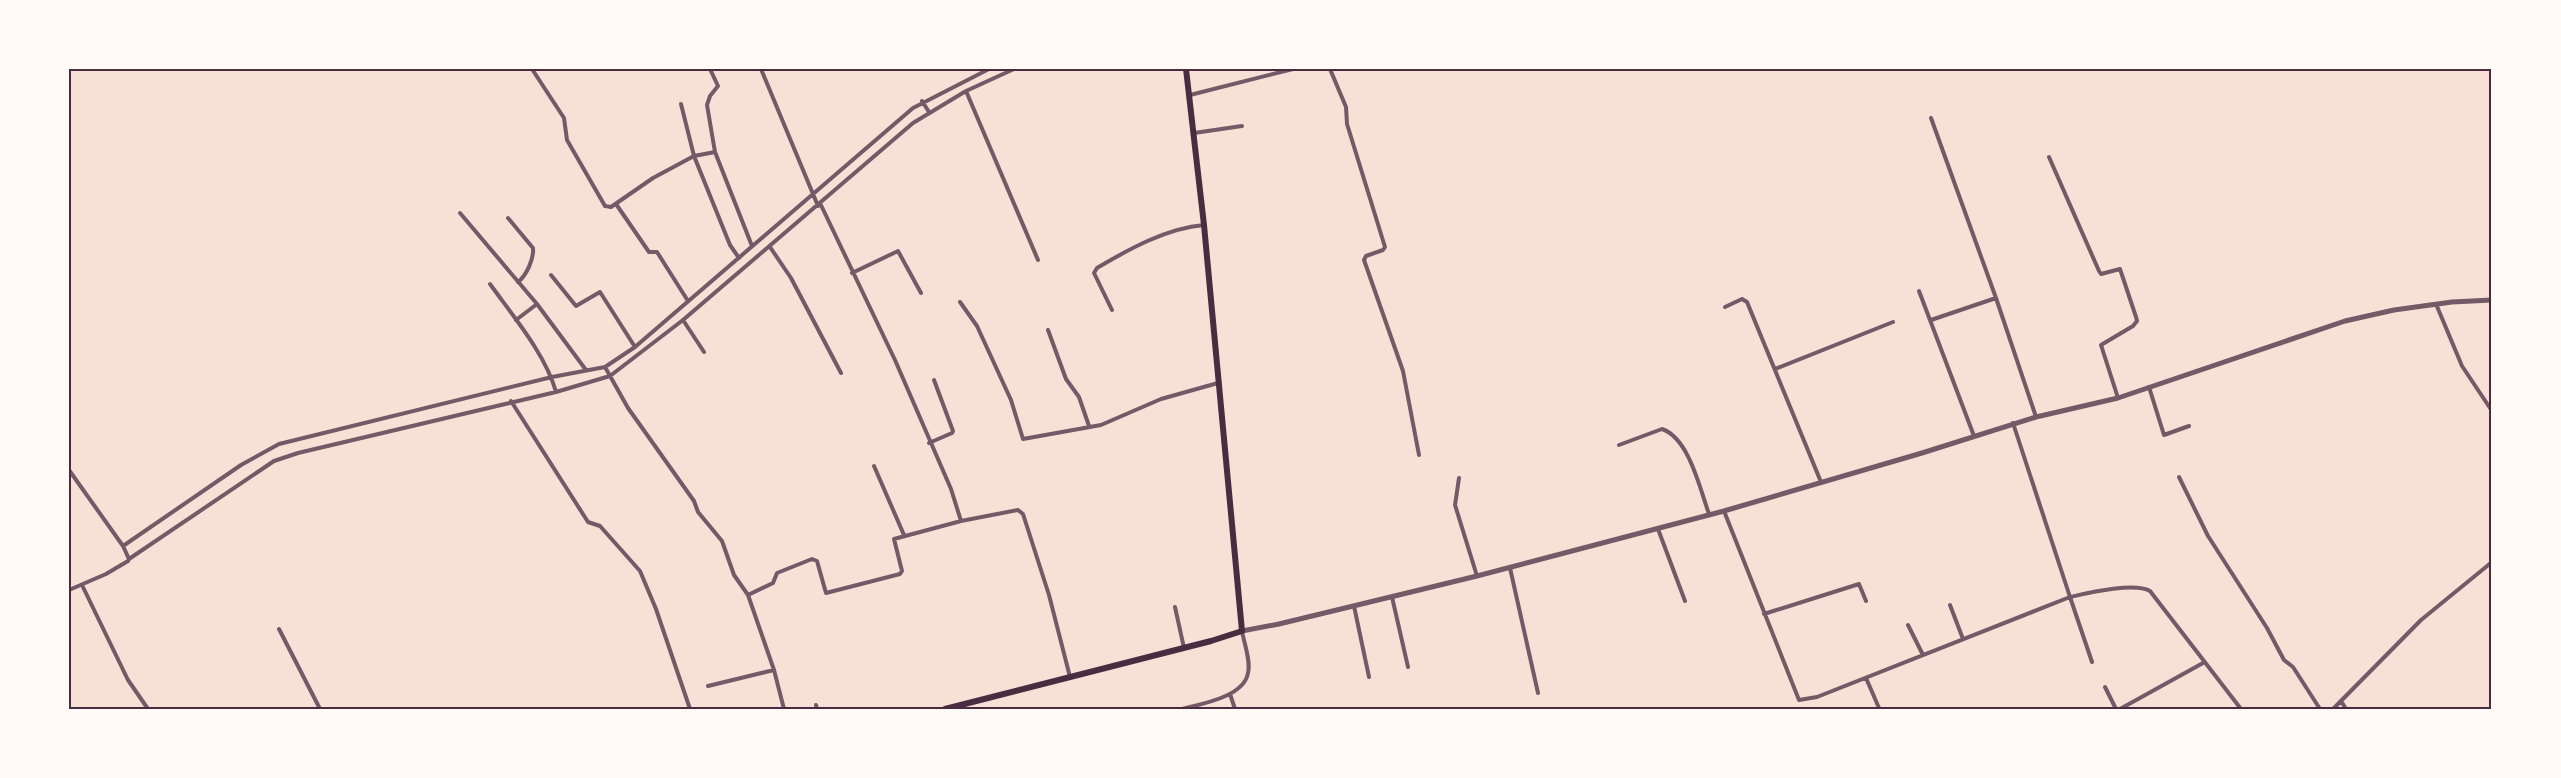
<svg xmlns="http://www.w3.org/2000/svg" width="2561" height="778" font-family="Rubik,sans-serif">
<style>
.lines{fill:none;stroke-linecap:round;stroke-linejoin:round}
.minor{stroke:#755966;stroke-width:4}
.tertiary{stroke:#755966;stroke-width:5}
.secondary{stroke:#4a2c40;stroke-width:6}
.neatline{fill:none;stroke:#4a2c40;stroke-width:2}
</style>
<rect width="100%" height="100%" fill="#f7e1d7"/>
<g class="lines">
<path class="minor" d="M532,69L564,118L567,140L605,206L611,207L653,178L694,156L730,245L739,258
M710,69L718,86L710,96L707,105L715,152L752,246
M761,69L818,206
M1330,69L1346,107L1347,124L1385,247L1383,250L1366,256L1364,260L1403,371L1419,455
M966,91L1038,260
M1190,95L1293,69
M922,101L929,112
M681,104L694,156L715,152
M1931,118L1996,298L2036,417
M1194,133L1242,126
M2049,157L2099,271L2101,274L2120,269L2136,317L2137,321L2133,326L2101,345L2118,398
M820,203L895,360L951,489L961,521
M616,204L649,252H657L688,301
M460,213L537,304L586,370
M508,218L533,248C534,258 527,275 518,282
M770,247L791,278L841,373
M852,273L898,251L921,293
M551,275L576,306L600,292L635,347
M490,284C513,316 546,355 556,392
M1919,291L1974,436
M960,302L977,326L1011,400L1023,439L1101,425L1161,399L1218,383
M2436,304L2462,366L2492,411
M1725,307L1742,299L1747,302L1821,482
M1112,310L1094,273L1097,268C1129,249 1167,228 1204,225
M516,320L537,304
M683,320L704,352
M1931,320L1996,298
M1048,330L1066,379L1079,397L1089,426
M605,367L628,408L694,501L698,512L722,541L734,575L748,595L774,670L784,709
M1775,369L1893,322
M2149,387L2164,435L2189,426
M511,401L588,522L600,526L640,571L656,609L690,709
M2013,423L2070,597C2088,593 2134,582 2150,591L2241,709
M929,443L952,433L953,431L934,380
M1619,445L1662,429C1689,438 1700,489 1709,514
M874,466L904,535
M69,470L123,546
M2179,477L2208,536L2267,628L2284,660L2293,667L2320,709
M1459,478L1455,505L1477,576
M1724,511L1799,700L1817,697L2070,597L2092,662
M1658,529L1685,601
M129,559L274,461L298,453L556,392L610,376L683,320L913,123L966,91L1014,69
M1510,568L1538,693
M82,585L128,680L148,709
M69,590L106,574L128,561L129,559L123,546L241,465L279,444L552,377L605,367L635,347L913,108L989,69
M748,595L773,583L777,573L812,559L817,561L826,593L900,574L902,571L894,539L961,521L1018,510L1023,514L1049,595L1070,677
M1392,597L1408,667
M1950,605L1963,639
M1354,606L1369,677
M1175,607L1184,648
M1764,614L1859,584L1866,601
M1908,625L1923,655
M279,629L320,709
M1866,678L1879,708
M708,686L774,670
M2105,687L2116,709
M1230,694L1235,709
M2341,701L2346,709
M816,705L817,709
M1182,709C1201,704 1244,697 1248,673C1251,661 1244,643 1242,631
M2120,709L2203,663
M2333,709L2421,620L2492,562"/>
<path class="tertiary" d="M1242,631L1279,624L1477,576L1724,511L1922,453L2036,417L2118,398L2345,321L2394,310L2452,302L2492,300"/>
<path class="secondary" d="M945,709L1211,641L1242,631L1204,225L1186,69"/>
</g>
<rect width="2561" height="778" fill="none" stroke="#fffaf5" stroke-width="141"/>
<rect x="70" y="70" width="2420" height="638" class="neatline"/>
</svg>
